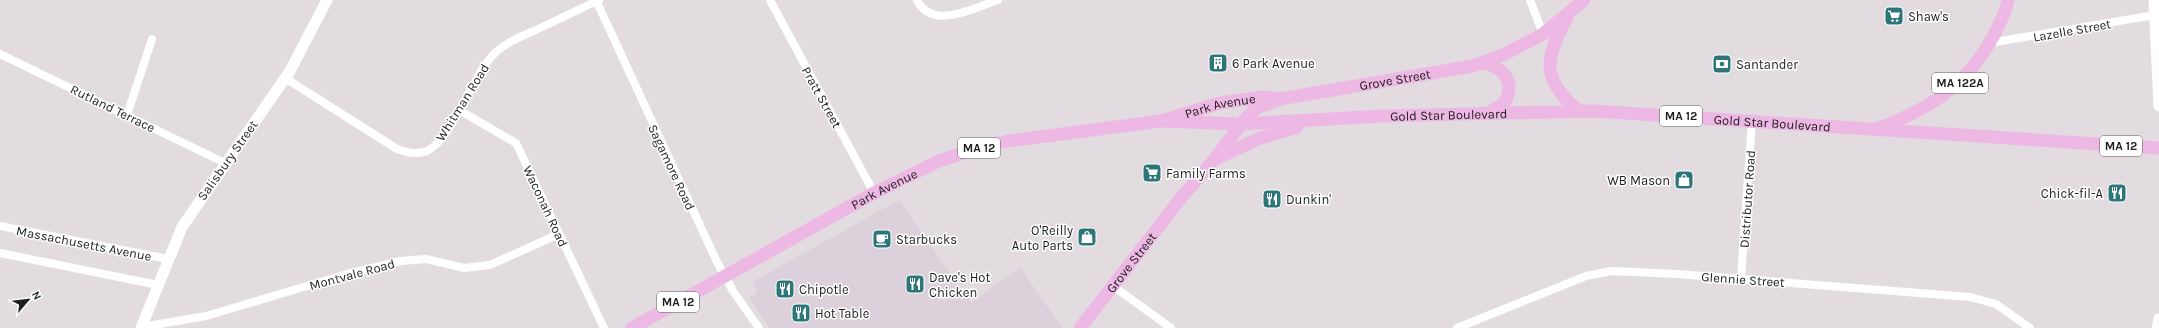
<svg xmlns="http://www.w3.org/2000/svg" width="2159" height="328" font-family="Karla,sans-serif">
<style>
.built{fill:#dcd0da}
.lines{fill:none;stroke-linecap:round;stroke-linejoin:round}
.minor{stroke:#fff;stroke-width:8}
.secondary{stroke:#fff;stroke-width:11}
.primary{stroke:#eeb8e4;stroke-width:13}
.labels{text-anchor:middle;stroke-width:3;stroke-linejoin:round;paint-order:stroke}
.shield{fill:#fff;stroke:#626162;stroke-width:1}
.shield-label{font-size:12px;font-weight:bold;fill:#1f1d1e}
.poi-label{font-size:13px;fill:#1f1d1e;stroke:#fff;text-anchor:start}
.street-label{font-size:13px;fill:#1f1d1e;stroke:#fff}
</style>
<rect width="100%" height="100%" fill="#e2dce1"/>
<path class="built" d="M899,200L971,303L1020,267L1062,328H770L749,298L756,293V288L752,282Z"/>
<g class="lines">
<path class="minor" d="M596,0L717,262L733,291L759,328
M770,0L874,193
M917,0C932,31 974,8 998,0
M1530,0L1543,34
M1989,43L2155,15
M0,54L225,163
M285,78L397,149C407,153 416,155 427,151C454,138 472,74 496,52C507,42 522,36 536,30C557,20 578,10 599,0
M459,110L516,143L604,328
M127,115L152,39
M0,226L168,259
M0,253L158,285
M1741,279L1752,120
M1113,286L1171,328
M142,327L206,316L347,274L401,261L426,259L464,268L490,265L559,234
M1457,328L1586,276L1611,271L1677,274L1970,297L1996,304L2030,328"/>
<path class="secondary" d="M2154,0L2159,106
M141,328L182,227L290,71L327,0
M2157,328L2159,319"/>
<g class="primary">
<path d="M1567,18C1544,59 1541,80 1579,111"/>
<path d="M1484,63C1505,68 1516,83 1504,104L1490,112"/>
<path id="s1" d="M1161,121L1240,124L1383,116L1594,111L2159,148"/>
<path d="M1879,128C1928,109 1963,88 1990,42C1998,28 2005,15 2008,0"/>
<path d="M1215,159L1258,139L1297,127"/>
<path id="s2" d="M632,328L874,193L939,161L981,147L1008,141L1161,121L1220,103L1262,97L1280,99"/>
<path id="s3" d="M1080,328L1181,198L1214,160L1244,120L1257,108L1280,99L1473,66L1505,54L1543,34L1584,0"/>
</g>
</g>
<defs>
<symbol id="supermarket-square" viewBox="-11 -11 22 22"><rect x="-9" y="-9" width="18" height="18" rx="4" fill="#2c767a" stroke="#fff"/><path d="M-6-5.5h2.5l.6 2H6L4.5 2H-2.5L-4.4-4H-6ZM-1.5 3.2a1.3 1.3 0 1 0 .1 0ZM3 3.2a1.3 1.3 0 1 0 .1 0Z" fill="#fff"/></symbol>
<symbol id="building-square" viewBox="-11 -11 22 22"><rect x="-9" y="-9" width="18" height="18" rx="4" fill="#2c767a" stroke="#fff"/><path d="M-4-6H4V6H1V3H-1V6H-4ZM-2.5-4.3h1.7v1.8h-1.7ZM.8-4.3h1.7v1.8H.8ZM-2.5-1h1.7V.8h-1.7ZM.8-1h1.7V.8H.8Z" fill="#fff"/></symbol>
<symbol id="bank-square" viewBox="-11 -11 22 22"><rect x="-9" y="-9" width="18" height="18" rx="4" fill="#2c767a" stroke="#fff"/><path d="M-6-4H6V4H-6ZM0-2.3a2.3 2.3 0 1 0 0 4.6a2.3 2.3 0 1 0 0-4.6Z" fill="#fff"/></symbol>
<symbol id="shop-square" viewBox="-11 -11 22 22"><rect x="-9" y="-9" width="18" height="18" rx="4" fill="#2c767a" stroke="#fff"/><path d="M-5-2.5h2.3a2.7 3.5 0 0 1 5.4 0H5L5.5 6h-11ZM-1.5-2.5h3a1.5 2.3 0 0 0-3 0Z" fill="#fff"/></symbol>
<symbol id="restaurant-square" viewBox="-11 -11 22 22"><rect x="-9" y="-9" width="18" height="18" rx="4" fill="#2c767a" stroke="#fff"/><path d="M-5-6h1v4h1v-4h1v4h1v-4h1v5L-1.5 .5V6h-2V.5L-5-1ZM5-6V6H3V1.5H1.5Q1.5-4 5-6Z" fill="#fff"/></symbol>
<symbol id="cafe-square" viewBox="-11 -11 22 22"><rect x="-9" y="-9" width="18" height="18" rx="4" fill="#2c767a" stroke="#fff"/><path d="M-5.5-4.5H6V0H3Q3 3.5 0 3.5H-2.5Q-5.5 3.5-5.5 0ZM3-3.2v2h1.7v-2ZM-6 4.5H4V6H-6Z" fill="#fff"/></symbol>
</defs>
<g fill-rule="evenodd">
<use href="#supermarket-square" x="1883" y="5" width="22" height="22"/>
<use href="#building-square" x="1207" y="52" width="22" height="22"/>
<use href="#bank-square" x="1711" y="53" width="22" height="22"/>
<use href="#supermarket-square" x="1141" y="162" width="22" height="22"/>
<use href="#shop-square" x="1673" y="169" width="22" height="22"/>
<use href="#restaurant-square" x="2106" y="182" width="22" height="22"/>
<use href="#restaurant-square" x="1261" y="188" width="22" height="22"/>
<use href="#shop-square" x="1076" y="226" width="22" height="22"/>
<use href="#cafe-square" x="871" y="228" width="22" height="22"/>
<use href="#restaurant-square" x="904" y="273" width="22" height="22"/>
<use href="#restaurant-square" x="774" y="278" width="22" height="22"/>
<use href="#restaurant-square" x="790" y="302" width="22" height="22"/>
</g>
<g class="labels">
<g class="shield">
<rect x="1932" y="73" width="56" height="20" rx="3"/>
<rect x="1660" y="106" width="42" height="20" rx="3"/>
<rect x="2100" y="136" width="42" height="20" rx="3"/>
<rect x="958" y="138" width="42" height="20" rx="3"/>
<rect x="657" y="292" width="42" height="20" rx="3"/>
</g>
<g class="shield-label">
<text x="1960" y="87">MA 122A</text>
<text x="1681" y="120">MA 12</text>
<text x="2121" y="150">MA 12</text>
<text x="979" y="152">MA 12</text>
<text x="678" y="306">MA 12</text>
</g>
<g class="poi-label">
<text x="1908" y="21">Shaw's</text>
<text x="1232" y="68">6 Park Avenue</text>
<text x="1736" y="69">Santander</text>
<text x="1166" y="178">Family Farms</text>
<text x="1670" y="185" text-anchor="end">WB Mason</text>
<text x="2103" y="198" text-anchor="end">Chick-fil-A</text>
<text x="1286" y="204">Dunkin'</text>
<text x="1073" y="235" text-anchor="end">O'Reilly<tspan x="1073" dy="15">Auto Parts</tspan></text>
<text x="896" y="244">Starbucks</text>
<text x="929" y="282">Dave's Hot<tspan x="929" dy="15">Chicken</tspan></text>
<text x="799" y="294">Chipotle</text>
<text x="815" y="318">Hot Table</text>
</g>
<g class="street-label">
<text transform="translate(2072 30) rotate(-10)" y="5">Lazelle Street</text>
<text dy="5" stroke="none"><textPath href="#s3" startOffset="424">Grove Street</textPath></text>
<text transform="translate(822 97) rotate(61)" y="5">Pratt Street</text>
<text transform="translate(462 102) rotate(-58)" y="5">Whitman Road</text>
<text dy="5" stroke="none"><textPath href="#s2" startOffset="637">Park Avenue</textPath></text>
<text transform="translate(113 108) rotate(26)" y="5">Rutland Terrace</text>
<text dy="5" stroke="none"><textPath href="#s1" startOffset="288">Gold Star Boulevard</textPath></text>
<text dy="5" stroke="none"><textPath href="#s1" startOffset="612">Gold Star Boulevard</textPath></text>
<text transform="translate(227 160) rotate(-55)" y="5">Salisbury Street</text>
<text transform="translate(672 167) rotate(65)" y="5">Sagamore Road</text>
<text dy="5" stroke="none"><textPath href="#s2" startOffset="288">Park Avenue</textPath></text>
<text transform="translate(1747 199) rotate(-86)" y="5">Distributor Road</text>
<text transform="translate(546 206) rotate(65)" y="5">Waconah Road</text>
<text transform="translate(84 243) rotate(11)" y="5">Massachusetts Avenue</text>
<text dy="5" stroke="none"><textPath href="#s3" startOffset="83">Grove Street</textPath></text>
<text transform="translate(352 274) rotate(-15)" y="5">Montvale Road</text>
<text transform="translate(1743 279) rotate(4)" y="5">Glennie Street</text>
</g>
</g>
<g transform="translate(28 300) rotate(62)" stroke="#ffffff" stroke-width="3" paint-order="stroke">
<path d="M0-3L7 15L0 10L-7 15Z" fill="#1f1d1e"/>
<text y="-6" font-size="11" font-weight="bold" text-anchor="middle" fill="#1f1d1e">N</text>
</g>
</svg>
